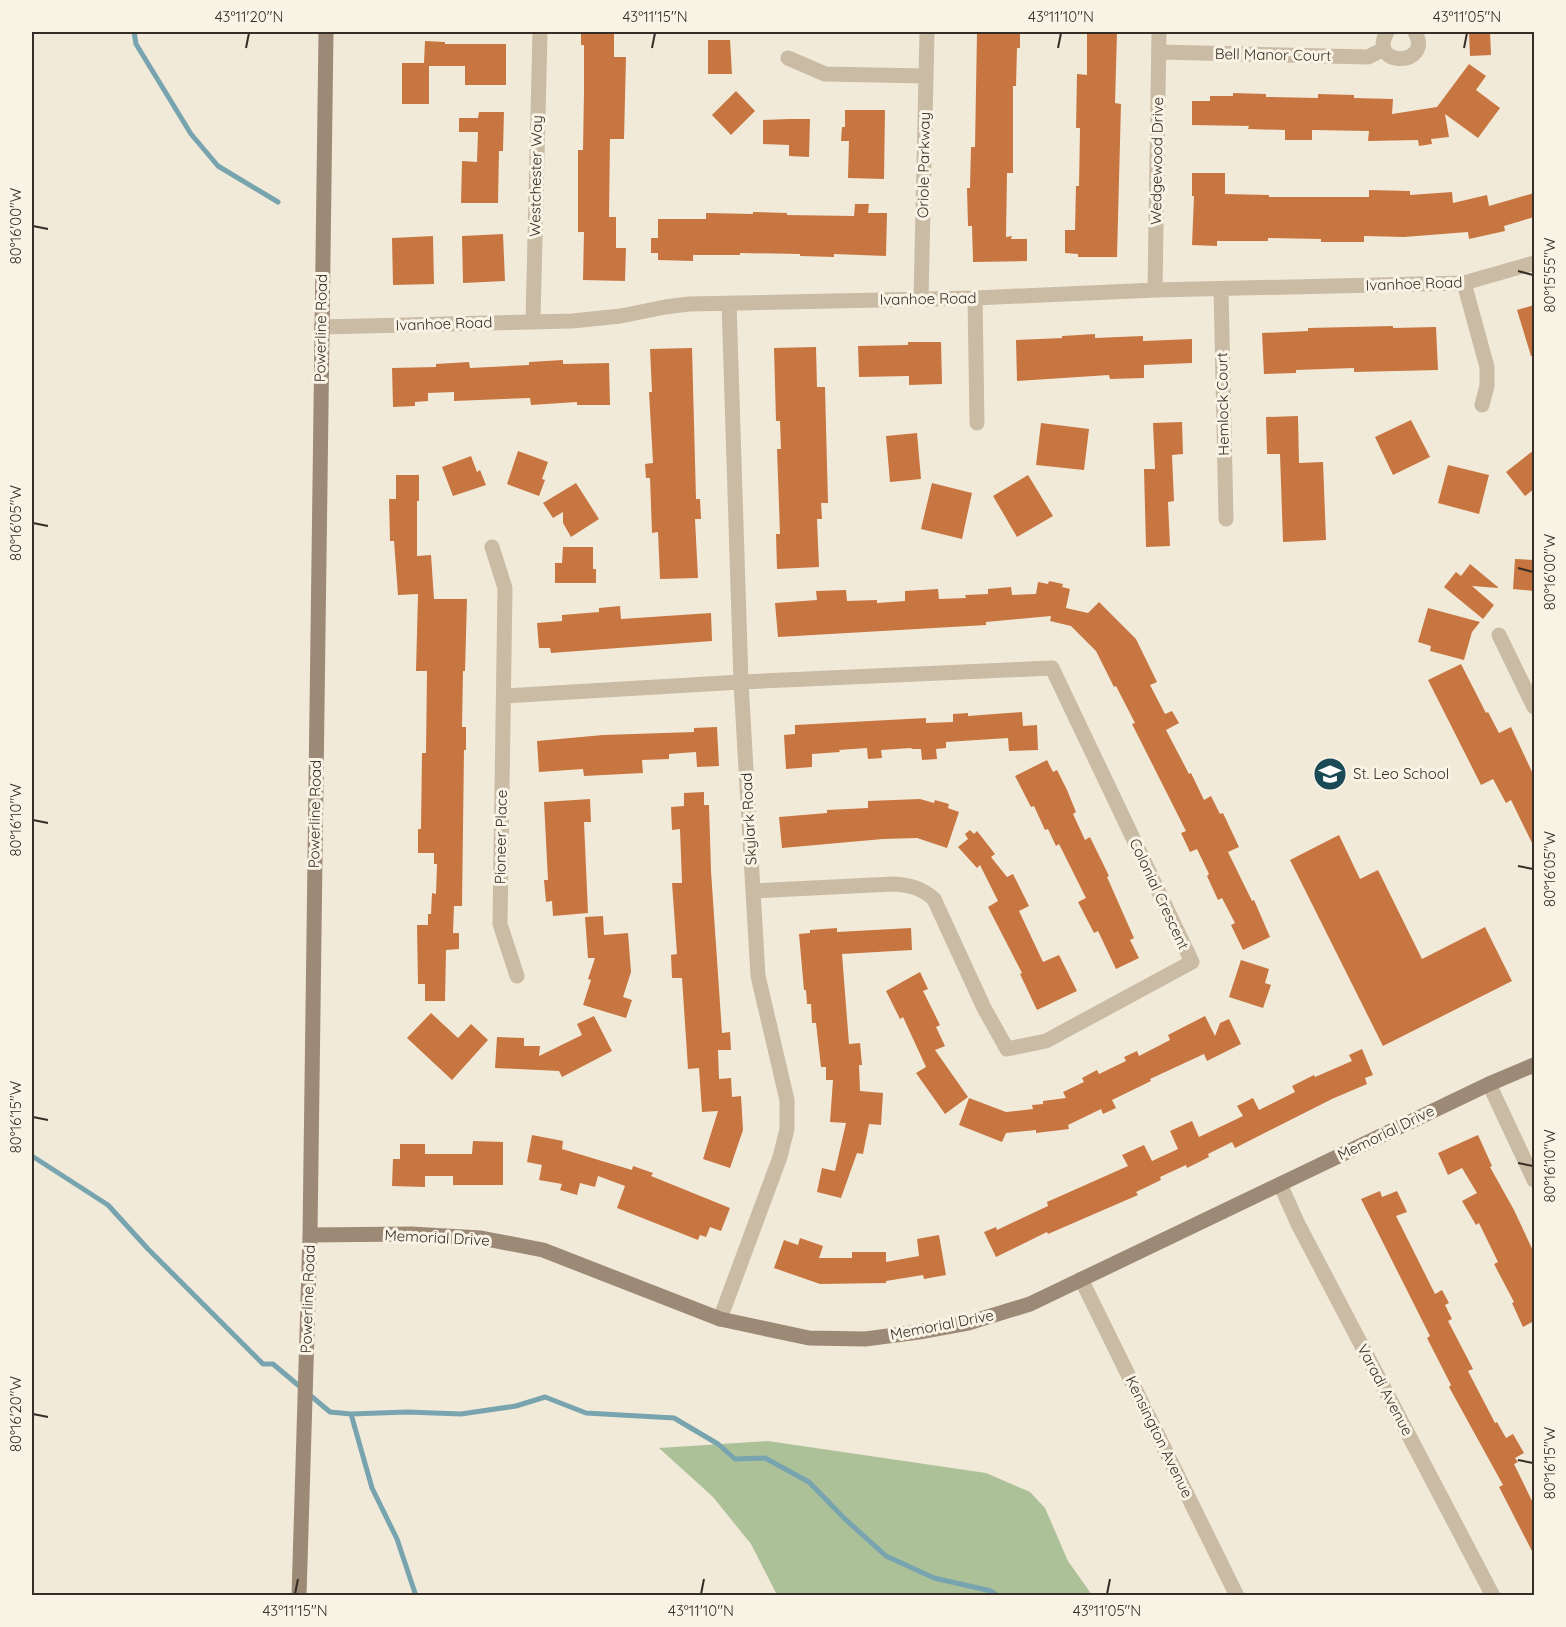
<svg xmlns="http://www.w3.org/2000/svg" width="1566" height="1627" font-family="Quicksand,sans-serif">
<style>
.green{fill:#adc199}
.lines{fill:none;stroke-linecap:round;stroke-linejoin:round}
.stream{stroke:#78a4af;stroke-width:5}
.building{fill:#c87641}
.minor{stroke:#cabba5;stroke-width:15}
.secondary{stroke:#9d8a76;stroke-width:15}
.ticks{fill:none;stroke:#352d26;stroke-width:2}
.labels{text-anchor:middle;stroke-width:6;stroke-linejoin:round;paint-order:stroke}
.street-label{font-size:15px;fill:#352d26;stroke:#f9f3e5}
.poi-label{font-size:15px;fill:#352d26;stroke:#f9f3e5;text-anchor:start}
.neatline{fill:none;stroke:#352d26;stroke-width:2}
.ticks-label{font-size:15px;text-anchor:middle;fill:#352d26}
</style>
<rect width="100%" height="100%" fill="#f2ead9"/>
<path class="green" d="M768,1441L986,1473L1030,1492L1045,1508L1068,1561L1092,1595H777L751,1544L713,1497L659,1448Z"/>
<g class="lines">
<path class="stream" d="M134,32L136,44L191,134L218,166L278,202
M32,1156L108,1205L148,1249L263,1364H273L330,1412L351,1414L407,1412L461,1414L516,1406L545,1397L586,1413L674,1418L718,1444L735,1459L765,1458L809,1482L845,1519L886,1556L934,1578L991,1591L998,1596
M351,1414L372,1488L397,1539L416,1596"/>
</g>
<path class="building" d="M581,32H614V57H626L624,139H610L609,217H616V248H626L625,281L583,280L584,232H578V150H583L584,91V45H581Z
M977,32H1020V48H1017L1016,86H1013V173H1007L1006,237L1012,236L1011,239H1027V261L973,262L972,226H968L967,188H970L971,147H975Z
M1087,32H1117L1115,103L1121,104L1117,257H1078V254L1065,253V230H1075L1076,186H1079L1080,128H1076L1077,74L1087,75Z
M1469,32H1490L1491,55L1470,56Z
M708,40H730L732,74H708Z
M425,41L445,42V44H506V85H465V66H429V104H402V63H424Z
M1469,64L1486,76L1476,90L1500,108L1478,138L1445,114L1449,137L1431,139L1432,144L1419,146L1418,140L1368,141L1369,131L1312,130V140H1285V130L1248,129L1249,126L1192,125V101H1210V96H1233V93L1266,94V97L1318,98V94L1354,95V98L1393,99L1392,114L1437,107Z
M736,91L755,111L731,135L712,115Z
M845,110H885L884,179L848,178L849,141H841L842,127H845Z
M479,112H504L503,151H499L498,203H461L462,161L477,162L478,132H459V118H478Z
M789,119H810L809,157L789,156V145L763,144V120Z
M1192,173H1225V194L1269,195V197H1369V190L1410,191V195L1452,192L1453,203L1487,195L1489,206L1534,193V217L1504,226L1505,231L1469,239L1468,232L1404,237L1364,236V242H1321V239L1268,238V241H1217V246L1192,245L1194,196H1192Z
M855,204H869L868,213H887L886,256L834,254V257L800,256V254L740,253V255H693V261L658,260V253H651V238H658V219H706V213L753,214V212L787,213V215L854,216Z
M503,234L505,281L463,283L462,236Z
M433,236L434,284L393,285L392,238Z
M1534,305V356H1531L1517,310Z
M1393,326V328L1436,327L1438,370L1354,372V368L1296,370V373L1264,374L1262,333L1308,331V328Z
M1095,334V338L1143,336V341L1192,339V363L1144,365V378L1110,379L1109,375L1017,381L1016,340L1062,338V336Z
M908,342H941L942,384L909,385V376L859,377L858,346L908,345Z
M816,347L817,387H825L828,503H821L822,519H817L819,567L777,569L776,534H780L777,449H781L780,421H776L774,348Z
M692,348L696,499H700L701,519H695L698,578L660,579L658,532L652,533L650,478H646L645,464L653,463L649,392H652L650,349Z
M563,360V364L609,363L610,405H577V402L531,405L530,398L454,401V392L428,393V401L415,402V406L393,407L392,368L436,367V364L469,362L470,368L529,365V362Z
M1298,416L1299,463L1323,462L1326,540L1283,542L1280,454H1267L1266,417Z
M1411,420L1430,457L1393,475L1375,437Z
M1182,422L1183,454L1172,455L1174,501L1168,502L1170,546L1146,547L1144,469H1155L1153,423Z
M1041,423L1089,429L1084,470L1036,465Z
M917,433L921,479L890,482L886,436Z
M1534,450V489L1525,496L1506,472Z
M518,451L548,462L542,479L545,480L539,496L507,484Z
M471,456L477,472L480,470L486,485L453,496L442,467Z
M1448,465L1489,475L1479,514L1438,503Z
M396,475H419V501H417V556L431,555L434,599H467L465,671H463L462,727H466V750H464L462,906H454L453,933H459V949L446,950L445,1001H425V984H418L417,925H428V914H431L432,893L436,894L437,864H434V853H418V829H421L422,753H426L427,671H416L418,594L398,595L394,541H390L389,499H396Z
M1028,475L1053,516L1017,537L993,496Z
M576,483L599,519L571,537L563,523V512L553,518L543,503Z
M932,483L972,493L962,539L921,529Z
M563,547H593V569H596V583H555V563H562Z
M1515,559L1534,560V591L1513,589Z
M1470,564L1499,588L1472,586L1494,605L1483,619L1444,587L1456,572L1461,576Z
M1049,581L1063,584L1062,587L1070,589L1066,608L1088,613L1099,602L1136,639L1157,682L1150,685L1165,714L1172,711L1179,723L1166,730L1189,774L1191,773L1204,800L1211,796L1220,814L1223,813L1239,847L1228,852L1252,901L1254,900L1270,937L1243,950L1231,925L1235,923L1222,898L1218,900L1207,876L1209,874L1197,849L1190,852L1181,833L1186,831L1132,724L1135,723L1116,686L1114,687L1096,651L1071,626L1050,621L1051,616L986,622V625L778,637L775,603L817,600L816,591L846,590L847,601L877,600V603L905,601V591L938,589L939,599L966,598L965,595L988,594V589L1011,587L1012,595L1036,594L1038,582L1048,584Z
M620,606L621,619L711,613L712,641L551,653L550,648H539L537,623L562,621V615L599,612V608Z
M1428,608L1480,622L1472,632L1464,660L1430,651L1431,646L1418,642Z
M1461,664L1486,713L1488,712L1499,733L1511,727L1534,776V847L1511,800L1506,803L1493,779L1481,785L1428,680Z
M1022,712L1023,726L1037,725L1038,750L1009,751L1008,738L946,742V748L936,749L937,759L922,760L921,749H912L911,748L881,750L882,758L868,759L867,748L839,750L840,752L812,754V767L786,769L784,735L795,734V725L926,718V723L953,722V714L968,713V716Z
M717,727L719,766L697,767L696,752L669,754V759L642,760L643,773L584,776L583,769L539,772L537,741L603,735L694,732V728Z
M1047,760L1053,772L1057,770L1067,790L1076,812L1073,814L1085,840L1090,837L1109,876L1107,877L1134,938L1130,940L1139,958L1116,969L1098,931L1094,933L1078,902L1086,898L1059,844L1056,846L1048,829L1045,830L1034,806L1031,807L1015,776Z
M704,792V805H709L711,871L722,1033L730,1032L731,1050H718L719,1079L731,1078L732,1097L741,1096L743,1130L730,1168L703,1159L718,1111L702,1112L699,1068L688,1069L682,978H672L671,955L677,954L672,883H682L680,829L672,830L671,807L684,806V793Z
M590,799L591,822H584L588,913L553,916L552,901L546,902L544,880H548L544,802Z
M920,799L934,803L935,800L949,804L948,808L959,812L947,848L917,838L883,839L782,848L779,817L827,813V810L868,808V801Z
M970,830L974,834L977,831L995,854L991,857L1007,877L1013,874L1029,906L1019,911L1043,962L1059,955L1077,991L1037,1010L1020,974L1022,973L988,907L998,901L980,865L977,868L958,847L968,839L965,834Z
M1339,835L1360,879L1378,870L1422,959L1485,927L1512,981L1383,1046L1290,860Z
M603,916L604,935L628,933L631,972L623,997L632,1000L626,1018L583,1005L591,980L588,979L595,958H588L585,917Z
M837,928V932L911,928L912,950L842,954L849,1044L860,1043L862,1065H859L860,1091L883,1093L881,1125L869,1124L863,1154L857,1153L841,1198L817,1192L822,1168L835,1171L846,1123L830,1122L833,1080H826V1067H821L816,1023H812L811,1004H807L806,990H804L799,934L810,933V930Z
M1241,960L1269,969L1265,983L1271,985L1263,1008L1229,997Z
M920,972L928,989L923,991L940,1025L936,1027L945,1046L935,1050L968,1097L945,1114L916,1073L926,1067L903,1017L900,1019L886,991Z
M431,1013L458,1038L471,1024L488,1040L452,1080L407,1038Z
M594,1016L612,1051L562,1077L559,1071L495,1068L497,1037L524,1038V1046H540L539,1056L582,1035L577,1024Z
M1205,1016L1215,1036L1220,1023L1229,1019L1241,1044L1207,1061L1204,1054L1150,1079L1151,1081L1112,1100L1116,1108L1103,1114L1101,1109L1068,1125L1069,1129L1036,1133V1130L1006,1133L1002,1142L959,1125L969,1098L1006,1112L1033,1109L1032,1105L1043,1104V1101L1066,1098L1063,1092L1084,1082L1082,1078L1097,1070L1099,1074L1126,1061L1124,1057L1137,1051L1139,1056L1170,1040L1168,1035Z
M1362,1049L1373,1075L1365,1078L1367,1084L1332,1099L1235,1148L1232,1142L1208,1154L1209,1157L1187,1168L1186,1165L1160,1177L1161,1180L1136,1192L1138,1195L1048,1234L1047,1232L996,1257L984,1232L996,1227L997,1230L1048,1206L1047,1202L1128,1166L1122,1155L1144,1145L1152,1161L1178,1149L1170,1131L1192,1121L1199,1137L1243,1116L1237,1106L1253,1098L1259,1110L1295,1092L1292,1086L1314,1075L1315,1077L1352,1061L1349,1055Z
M532,1135L563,1141L562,1149L632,1170L633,1166L653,1173L651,1176L730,1208L721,1231L710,1227L706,1237L700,1235L698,1240L617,1208L625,1186L598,1176L595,1187L580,1183L577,1195L560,1190L562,1184L539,1180L542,1165L527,1162Z
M1478,1135L1492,1166L1490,1167L1514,1210L1534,1253V1321L1523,1327L1512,1303L1514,1302L1494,1264L1498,1262L1479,1223L1476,1225L1462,1201L1477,1193L1462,1168L1448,1175L1438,1153Z
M473,1141L503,1142V1185H453V1176H425V1187L392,1186L393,1159H400V1144H425V1154H472Z
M1380,1191L1382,1197L1397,1191L1407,1212L1396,1216L1435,1294L1442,1290L1449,1303L1445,1305L1452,1319L1448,1321L1473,1369L1468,1371L1495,1423L1497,1422L1506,1438L1513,1434L1524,1453L1515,1458L1518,1462L1514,1464L1534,1505V1555L1499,1487L1503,1485L1449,1387L1451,1385L1427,1338L1430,1336L1361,1199Z
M939,1235L946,1275L924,1279L923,1275L886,1281V1283L820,1284L774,1268L784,1240L798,1245L800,1238L823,1246L819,1258H852V1252H886V1262L919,1256L917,1239Z"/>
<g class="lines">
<path class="minor" d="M1387,32C1367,68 1434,67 1415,32
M1159,52L1368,57L1384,49
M788,58L825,74L926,76
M1464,283L1487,367V386L1482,405
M1221,289L1226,519
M1155,290L1159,32
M975,298L977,423
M921,299L927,32
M533,321L540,32
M321,327L572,321L621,316L665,307L689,304L975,298L1155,290L1464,283L1534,263
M492,547L505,588L500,924L517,976
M1499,635L1534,707
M504,696L741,682L1052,668L1192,962L1046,1041L1007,1049L984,1008L934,899C921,888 911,885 893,884L753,891
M1489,1084L1534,1180
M1280,1184L1298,1224L1493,1596
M1081,1279L1237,1596
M720,1319L780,1157L787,1129V1100L758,976L753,891L741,682L729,303"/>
<path class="secondary" d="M310,1235L411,1234L481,1238L543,1250L720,1319L809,1338L865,1339L919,1332L968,1323L1030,1304L1489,1084L1534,1065
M299,1596L310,1235L326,32"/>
</g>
<path class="ticks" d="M246,48L249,33M652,48L655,33M1058,48L1061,33M1464,48L1467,33M33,226L48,229M1518,271L1533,275M33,523L48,526M1518,568L1533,572M33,820L48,823M1518,866L1533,869M33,1117L48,1120M1518,1163L1533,1166M33,1414L48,1417M1518,1460L1533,1463M295,1594L298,1579M701,1594L704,1579M1107,1594L1110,1579"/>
<defs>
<symbol id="school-disc" viewBox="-11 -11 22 22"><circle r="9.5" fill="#1b4a57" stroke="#f9f3e5"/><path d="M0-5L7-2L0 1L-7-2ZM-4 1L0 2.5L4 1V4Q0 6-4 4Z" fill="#fff"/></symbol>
</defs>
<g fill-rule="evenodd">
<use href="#school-disc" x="1311" y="755" width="38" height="38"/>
</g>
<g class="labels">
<g class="street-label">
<text transform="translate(1273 55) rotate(1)" y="5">Bell Manor Court</text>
<text transform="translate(1157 161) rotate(-89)" y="5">Wedgewood Drive</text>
<text transform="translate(924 165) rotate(-89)" y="5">Oriole Parkway</text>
<text transform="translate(536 176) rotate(-89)" y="5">Westchester Way</text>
<text transform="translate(1414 284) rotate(-2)" y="5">Ivanhoe Road</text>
<text transform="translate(928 299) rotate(-1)" y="5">Ivanhoe Road</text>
<text transform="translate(444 324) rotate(-2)" y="5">Ivanhoe Road</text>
<text transform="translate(321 328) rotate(-89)" y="5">Powerline Road</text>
<text transform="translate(1223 404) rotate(-91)" y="5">Hemlock Court</text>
<text transform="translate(315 814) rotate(-89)" y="5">Powerline Road</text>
<text transform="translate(749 819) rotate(-93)" y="5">Skylark Road</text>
<text transform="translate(501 837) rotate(-89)" y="5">Pioneer Place</text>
<text transform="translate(1159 894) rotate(65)" y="5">Colonial Crescent</text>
<text transform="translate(1386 1133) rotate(-26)" y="5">Memorial Drive</text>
<text transform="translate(437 1238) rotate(3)" y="5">Memorial Drive</text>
<text transform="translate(308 1299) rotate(-88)" y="5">Powerline Road</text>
<text transform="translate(942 1325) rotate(-11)" y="5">Memorial Drive</text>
<text transform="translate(1385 1390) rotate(62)" y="5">Varadi Avenue</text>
<text transform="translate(1159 1437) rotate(64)" y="5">Kensington Avenue</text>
</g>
<g class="poi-label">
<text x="1353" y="779">St. Leo School</text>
</g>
</g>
<rect width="1566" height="1627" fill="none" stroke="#f9f3e5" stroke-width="66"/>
<rect x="33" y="33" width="1500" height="1561" class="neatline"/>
<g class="ticks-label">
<text x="249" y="22">43°11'20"N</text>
<text x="655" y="22">43°11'15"N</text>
<text x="1061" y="22">43°11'10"N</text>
<text x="1467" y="22">43°11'05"N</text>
<text transform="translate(16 226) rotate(-90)" y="5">80°16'00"W</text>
<text transform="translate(1550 275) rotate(-90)" y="5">80°15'55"W</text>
<text transform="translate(16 523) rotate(-90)" y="5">80°16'05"W</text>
<text transform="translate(1550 572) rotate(-90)" y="5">80°16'00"W</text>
<text transform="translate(16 820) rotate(-90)" y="5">80°16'10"W</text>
<text transform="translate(1550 869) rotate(-90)" y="5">80°16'05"W</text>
<text transform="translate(16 1117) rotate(-90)" y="5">80°16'15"W</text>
<text transform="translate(1550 1166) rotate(-90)" y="5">80°16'10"W</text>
<text transform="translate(16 1414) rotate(-90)" y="5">80°16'20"W</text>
<text transform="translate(1550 1463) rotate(-90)" y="5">80°16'15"W</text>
<text x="295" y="1616">43°11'15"N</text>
<text x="701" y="1616">43°11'10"N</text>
<text x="1107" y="1616">43°11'05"N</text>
</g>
</svg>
